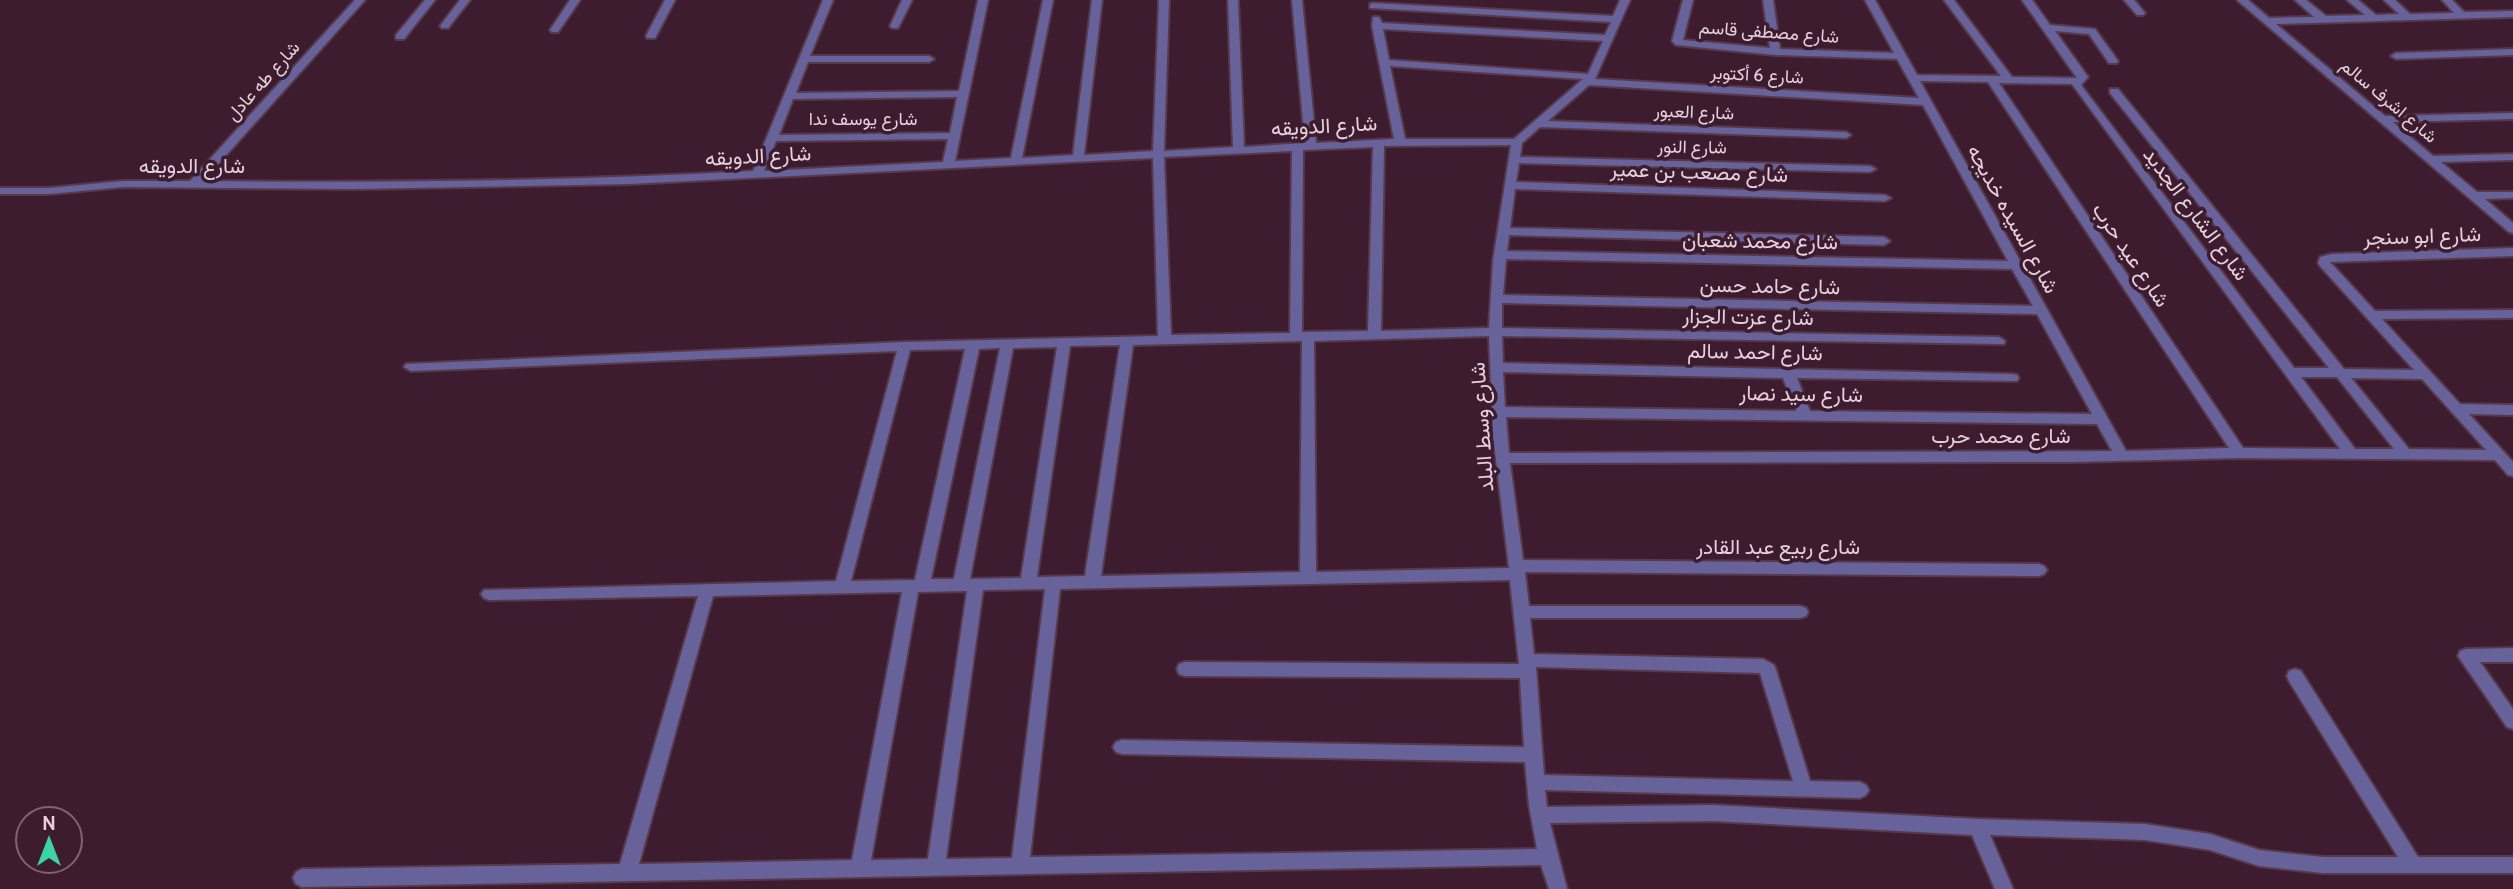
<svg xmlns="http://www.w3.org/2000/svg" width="2513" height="889" font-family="Cabin,Vazirmatn,sans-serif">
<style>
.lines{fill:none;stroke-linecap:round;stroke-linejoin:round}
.minor-casing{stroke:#58394b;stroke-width:4}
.minor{fill:#67639a;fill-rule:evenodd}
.labels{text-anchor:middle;stroke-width:7;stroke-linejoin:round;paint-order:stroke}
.far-street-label{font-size:18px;fill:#e7d0dc;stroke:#3d1c2f}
.street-label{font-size:21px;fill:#e7d0dc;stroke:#3d1c2f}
</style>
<rect width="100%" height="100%" fill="#3d1c2f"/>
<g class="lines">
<defs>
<path id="minor" d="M355,0H365L203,181C386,183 569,181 753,171L823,0H833L810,56H929L934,59L929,62H808L796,93L959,91L978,0H988L955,161L1011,158L1043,0H1053L1022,158L1073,155L1092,0H1102L1084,155L1153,151L1159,0H1169L1164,151L1233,147L1228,0H1238L1244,147L1305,143L1292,0H1302L1316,143L1394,139L1372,26L1373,17H1379L1382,23L1605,35L1611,22L1370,8V4L1373,3L1613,16L1620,0H1630L1595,79L1919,98L1897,59L1775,55L1676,45L1672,41L1683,0H1693L1683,40L1770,48L1763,0H1773L1780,49L1894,53L1865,0H1875L1917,75L2001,76L1944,0H1954L2012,77L2077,78L2022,0H2032L2050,25L2095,29L2118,61L2117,63H2109L2089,34L2055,31L2088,77L2081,85L2294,368H2329L2110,93V89H2118L2344,369L2414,370L2320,266L2318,263L2320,257L2332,254L2513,248V256L2330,262L2375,311L2513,310V318L2382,319L2460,404L2513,405V415L2469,414L2513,462V476L2508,475L2495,460L2239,458L2072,462L1510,463L1523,560L2039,564L2044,566L2047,570L2044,574L2039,576L1525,572L1529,606H1800L1806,608L1808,612L1806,616L1800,618H1530L1534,654L1763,659L1774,665L1776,670L1810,781L1860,782L1866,785L1869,790L1866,795L1860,798L1545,790L1547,807L1713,805L1978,819L2145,824L2210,834L2259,850L2323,857H2398L2289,681L2287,676L2289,671L2295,669L2301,671L2418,857H2513V873H2323L2259,866L2210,850L2145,840L1990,835L2013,889H1995L1972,835L1713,821L1550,823L1567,889H1549L1541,865L302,887L296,884L293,878L296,872L302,869L620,864L698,596L489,600L484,598L481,594L484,590L836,581L897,351L411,371L404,367L406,364L905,342L1158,336L1153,158L629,184L355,189L123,187L49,194H0V188H49L123,181H190ZM1383,29L1603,41L1588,74L1389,60ZM1390,66L1583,79L1514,139H1405ZM1920,81L1988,82L2229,448L2126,451ZM1999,83L2072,84L2340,449L2243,448ZM1589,85L1923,105L2008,261L1507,251L1509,235L1884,245L1890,241L1884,237L1510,228L1515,189L1885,201L1891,198L1885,195L1516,182L1519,163L1870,172L1876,169L1870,166L1520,157L1522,143L1540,127L1846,138L1851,135L1846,132L1548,121ZM957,97L950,133L779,135L793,99ZM948,139L943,162L764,171L776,141ZM1511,145L1493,261L1489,328L1381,331L1384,146ZM1373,147L1368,331L1302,332L1303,150ZM1292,151L1290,333L1171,335L1164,157ZM1506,259L2012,269L2033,306L1503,295ZM1502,303L2037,314L2092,414L1810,411L1797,378L2017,381L2019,378L2017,375L2012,374L1503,363L1502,336L2004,344L2005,341L1999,337L1502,328ZM1489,336L1493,435L1509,568L1316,572L1314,341ZM1302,341L1300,572L1101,576L1133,345ZM1120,345L1085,576L1037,577L1070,346ZM1057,347L1021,578L970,579L1013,348ZM1000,348L954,579H931L979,349ZM965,349L915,580L851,581L910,350ZM1503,372L1783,378L1796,411L1505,407ZM2301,377H2337L2394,449H2355ZM2351,378L2422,379L2486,450L2409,449ZM1506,417L2097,424L2112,451L1509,453ZM1510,580L1519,664L1185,662L1179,664L1177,669L1179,674L1185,676L1520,678L1524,747L1122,740L1116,742L1113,747L1116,752L1122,754L1525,762L1529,805L1537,849L1030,857L1060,589ZM1045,589L1012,858L946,859L983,590ZM967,591L928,859L871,860L918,592ZM902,592L852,860L639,864L713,596ZM1536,667L1760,673L1793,781L1544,775Z
M425,0H435L404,39H396V35Z
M460,0H470L448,28H442L440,26Z
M570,0H580L558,32H552L550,30Z
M665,0H675L655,38H647L646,36Z
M902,0H912L898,28H892L890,26Z
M2124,0H2134L2145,13L2143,15H2137Z
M2237,0H2248L2269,18L2314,17L2295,0H2306L2326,16L2365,15L2347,0H2358L2376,15L2399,14L2384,0H2395L2410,14L2454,13L2442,0H2452L2464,12L2513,11V17L2276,24L2385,116L2513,113V119L2393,122L2433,156L2513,154V160L2441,162L2477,192H2513V198L2485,199L2513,223V233L2509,232Z
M2513,49V55L2396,59L2391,56L2396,53Z
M2513,648V662H2480L2513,709V729L2507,727L2458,656L2460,651L2466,649Z"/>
</defs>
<use href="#minor" class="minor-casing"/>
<use href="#minor" class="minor"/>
</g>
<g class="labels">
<g class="far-street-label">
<text transform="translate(1769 32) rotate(4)" y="6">شارع مصطفى قاسم</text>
<text transform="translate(1757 75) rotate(3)" y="6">شارع 6 أكتوبر</text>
<text transform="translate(263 81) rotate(-48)" y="6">شارع طه عادل</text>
<text transform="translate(2389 101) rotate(40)" y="6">شارع اشرف سالم</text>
<text transform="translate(1694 112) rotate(2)" y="6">شارع العبور</text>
<text x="863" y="125">شارع يوسف ندا</text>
<text transform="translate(1692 147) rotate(1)" y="6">شارع النور</text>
</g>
<g class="street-label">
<text transform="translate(1324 126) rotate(-3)" y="7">شارع الدويقه</text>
<text transform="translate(758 156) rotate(-3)" y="7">شارع الدويقه</text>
<text x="192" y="173">شارع الدويقه</text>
<text transform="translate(1699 172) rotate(2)" y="7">شارع مصعب بن عمير</text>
<text transform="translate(2196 214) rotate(53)" y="7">شارع الشارع الجديد</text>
<text transform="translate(2013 219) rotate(61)" y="7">شارع السيده خديجه</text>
<text transform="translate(2422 236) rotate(-2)" y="7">شارع ابو سنجر</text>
<text transform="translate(1760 241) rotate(1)" y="7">شارع محمد شعبان</text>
<text transform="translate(2131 255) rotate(56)" y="7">شارع عيد حرب</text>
<text transform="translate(1770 286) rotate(1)" y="7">شارع حامد حسن</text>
<text transform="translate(1748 317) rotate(1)" y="7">شارع عزت الجزار</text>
<text transform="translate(1755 352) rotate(1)" y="7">شارع احمد سالم</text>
<text transform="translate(1801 394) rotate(1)" y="7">شارع سيد نصار</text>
<text transform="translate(1482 427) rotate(-94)" y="7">شارع وسط البلد</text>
<text x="2001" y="443">شارع محمد حرب</text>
<text x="1778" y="554">شارع ربيع عبد القادر</text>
</g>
</g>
<g transform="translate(49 840)"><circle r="33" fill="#3d1c2f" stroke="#816474" stroke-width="2"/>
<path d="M0-5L12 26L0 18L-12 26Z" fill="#3dd4a3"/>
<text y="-10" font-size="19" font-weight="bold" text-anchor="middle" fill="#e7d0dc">N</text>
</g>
</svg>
